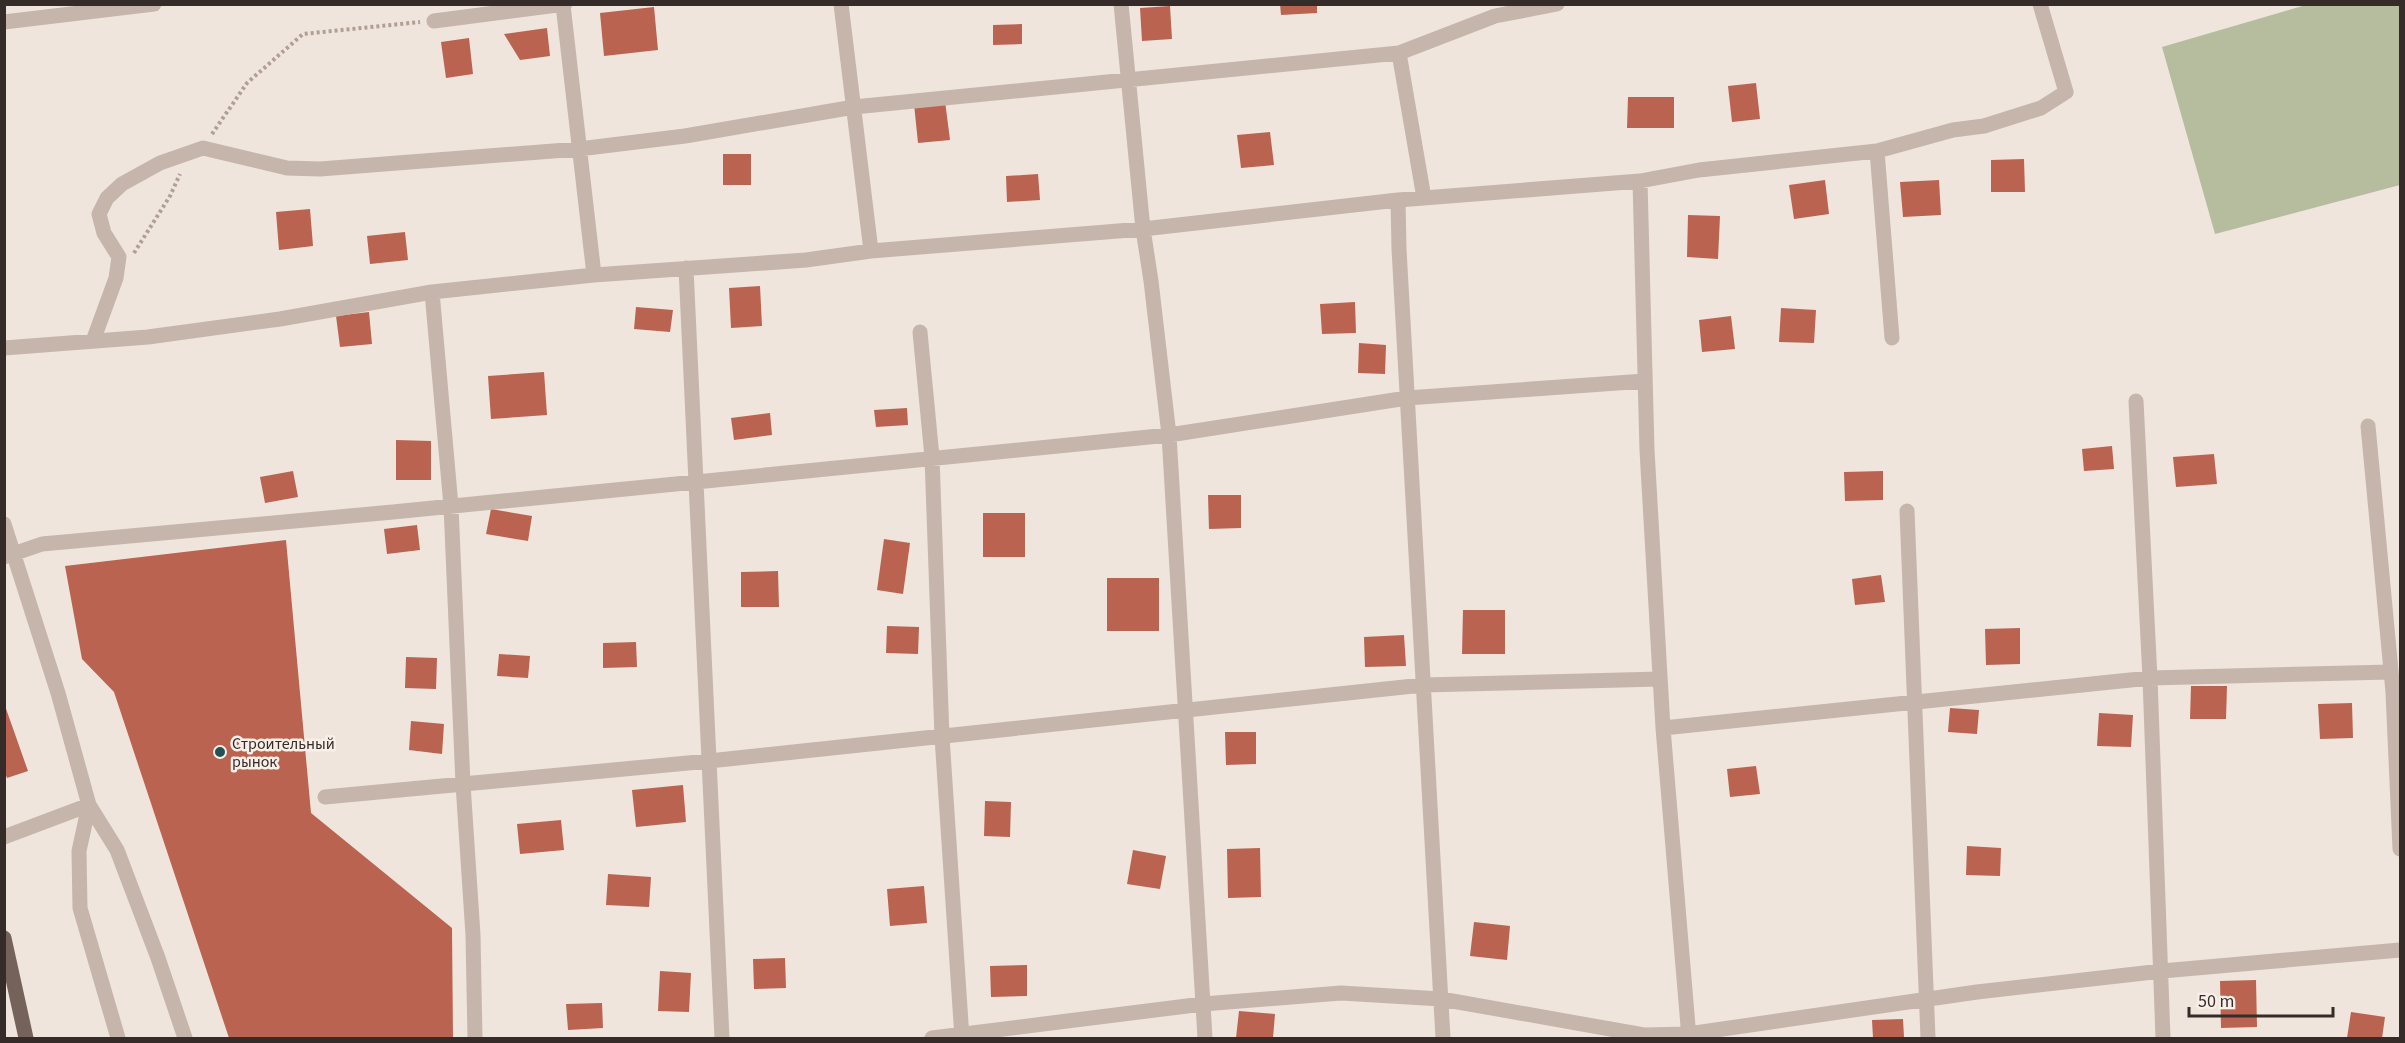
<svg xmlns="http://www.w3.org/2000/svg" width="2405" height="1043" font-family="'Source Sans 3',sans-serif">
<style>
.green{fill:#b5bd9e}
.building{fill:#ba6350}
.lines{fill:none;stroke-linecap:round;stroke-linejoin:round}
.path{stroke:#b29f94;stroke-width:4;stroke-dasharray:3 3;stroke-linecap:butt}
.minor{stroke:#c6b5aa;stroke-width:15}
.major{stroke:#75625b;stroke-width:15}
.poi-dot{fill:#225252;stroke:#f8f0e8;stroke-width:2}
.labels{text-anchor:middle;stroke-width:5;stroke-linejoin:round;paint-order:stroke}
.poi-label{font-size:16px;fill:#352c29;stroke:#f8f0e8;text-anchor:start}
</style>
<rect width="100%" height="100%" fill="#efe5dd"/>
<path class="green" d="M2306,5H2400V185L2215,234L2162,47Z"/>
<path class="building" d="M1280,4H1317V13L1281,15Z
M1170,6L1172,39L1142,41L1140,8Z
M654,7L658,50L604,56L600,13Z
M1022,24V44L993,45V25Z
M547,28L550,56L520,60L504,34Z
M469,38L473,74L446,78L441,42Z
M1756,83L1760,119L1732,122L1728,86Z
M1628,97H1674V128H1627Z
M945,101L950,140L918,143L914,104Z
M1270,132L1274,165L1241,168L1237,135Z
M723,154H751V185H723Z
M2024,159L2025,192H1991V160Z
M1038,174L1040,200L1007,202L1006,176Z
M1825,180L1829,214L1794,219L1789,185Z
M1939,180L1941,215L1903,217L1900,182Z
M310,209L313,246L279,250L276,212Z
M1688,215L1720,216L1718,259L1687,257Z
M405,232L408,260L370,264L367,236Z
M760,286L762,326L731,328L729,288Z
M1355,302L1356,333L1322,334L1320,304Z
M636,307L673,310L670,332L634,329Z
M1781,308L1816,310L1814,343L1779,342Z
M369,312L372,344L340,347L336,316Z
M1731,316L1735,349L1702,352L1699,320Z
M1359,343L1386,345L1385,374L1358,373Z
M544,372L547,415L491,419L488,376Z
M907,408L908,425L876,427L874,410Z
M770,413L772,435L734,440L731,418Z
M396,440L431,441V480H396Z
M2112,446L2114,469L2084,471L2082,449Z
M2214,454L2217,484L2176,487L2173,457Z
M293,471L298,497L265,503L260,477Z
M1883,471V500L1845,501L1844,472Z
M1208,495H1241V528L1209,529Z
M491,509L532,516L528,541L486,534Z
M983,513H1025V557H983Z
M417,525L420,550L387,554L384,529Z
M884,539L910,543L903,594L877,590Z
M286,540L311,813L452,928L453,1038H229L114,692L82,659L65,566Z
M778,571L779,607H741V572Z
M1881,575L1885,602L1855,605L1852,579Z
M1107,578H1159V631H1107Z
M1463,610H1505V654H1462Z
M887,626L919,627L918,654L886,653Z
M2020,628V664L1986,665L1985,629Z
M1404,635L1406,666L1365,667L1364,637Z
M636,642L637,667L603,668V643Z
M499,654L530,656L528,678L497,676Z
M406,657L437,658L436,689L405,688Z
M2191,686H2227L2226,719H2190Z
M4,703L28,771L7,778L4,770Z
M2352,703L2353,738L2320,739L2318,704Z
M1950,708L1979,710L1977,734L1948,732Z
M2099,713L2133,715L2131,747L2097,746Z
M411,721L444,724L442,754L409,750Z
M1225,732H1256V764L1226,765Z
M1756,766L1760,794L1730,797L1727,769Z
M683,785L686,822L636,827L632,790Z
M985,801L1011,802L1010,837L984,836Z
M561,820L564,850L520,854L517,824Z
M1967,846L2001,848L2000,876L1966,875Z
M1260,848L1261,897L1228,898L1227,849Z
M1133,850L1166,856L1160,889L1127,884Z
M608,874L651,877L649,907L606,905Z
M924,886L927,923L890,926L887,889Z
M1474,922L1510,926L1507,960L1470,956Z
M785,958L786,988L754,989L753,959Z
M1027,965V996L991,997L990,966Z
M660,971L691,973L689,1012L658,1011Z
M2256,980L2257,1027L2221,1028L2220,981Z
M602,1003L603,1028L568,1030L566,1004Z
M1239,1011L1275,1014L1273,1038H1236Z
M2351,1012L2385,1017L2382,1038H2347Z
M1903,1019L1904,1037L1873,1038L1872,1020Z"/>
<g class="lines">
<path class="path" d="M212,134L247,83L303,34L420,22
M134,253L170,196L180,174"/>
<path class="minor" d="M841,4L871,251
M1121,4L1143,229L1151,281L1169,435L1205,1038
M563,5L594,275
M434,21L565,4
M4,22L154,4
M1399,53L1424,198
M1877,151L1892,338
M1640,181L1647,450L1663,728L1689,1038
M1398,200L1399,249L1443,1038
M686,268L722,1038
M432,292L451,506L463,784L473,935L475,1038
M920,332L932,457L942,737L962,1038
M93,341L116,278L119,257L104,233L99,214L107,198L122,184L160,163L203,148L287,168L320,169L579,149L685,136L854,107L1399,53L1495,16L1557,4
M4,348L148,337L280,319L432,292L594,275L806,260L871,251L1143,229L1398,200L1640,181L1699,170L1877,151L1953,130L1984,126L2041,108L2066,92L2040,4
M2136,401L2150,678L2163,1038
M2368,426L2393,692L2400,849
M1907,511L1928,1038
M4,524L58,693L89,805L117,850L158,958L185,1038
M4,557L42,544L393,512L1169,435L1407,398L1645,381
M1663,728L2150,678L2391,672
M325,797L709,761L1423,685L1660,679
M89,805L79,851L80,908L118,1038
M4,837L89,805
M932,1038L1203,1004L1341,993L1441,999L1644,1035L1688,1034L1977,992L2162,971L2400,950"/>
<path class="major" d="M4,938L26,1038"/>
</g>
<circle class="poi-dot" cx="220" cy="752" r="6"/>
<g class="labels">
<g class="poi-label">
<text x="232" y="749">Строительный<tspan x="232" dy="18">рынок</tspan></text>
</g>
</g>
<rect width="2405" height="1043" fill="none" stroke="#352c29" stroke-width="12"/>
<path d="M2189 1007v9h144v-9" fill="none" stroke="#352c29" stroke-width="3"/>
<text x="2198" y="1007" font-size="18" fill="#352c29" stroke="#f8f0e8" stroke-width="4.5" paint-order="stroke">50 m</text>
</svg>
